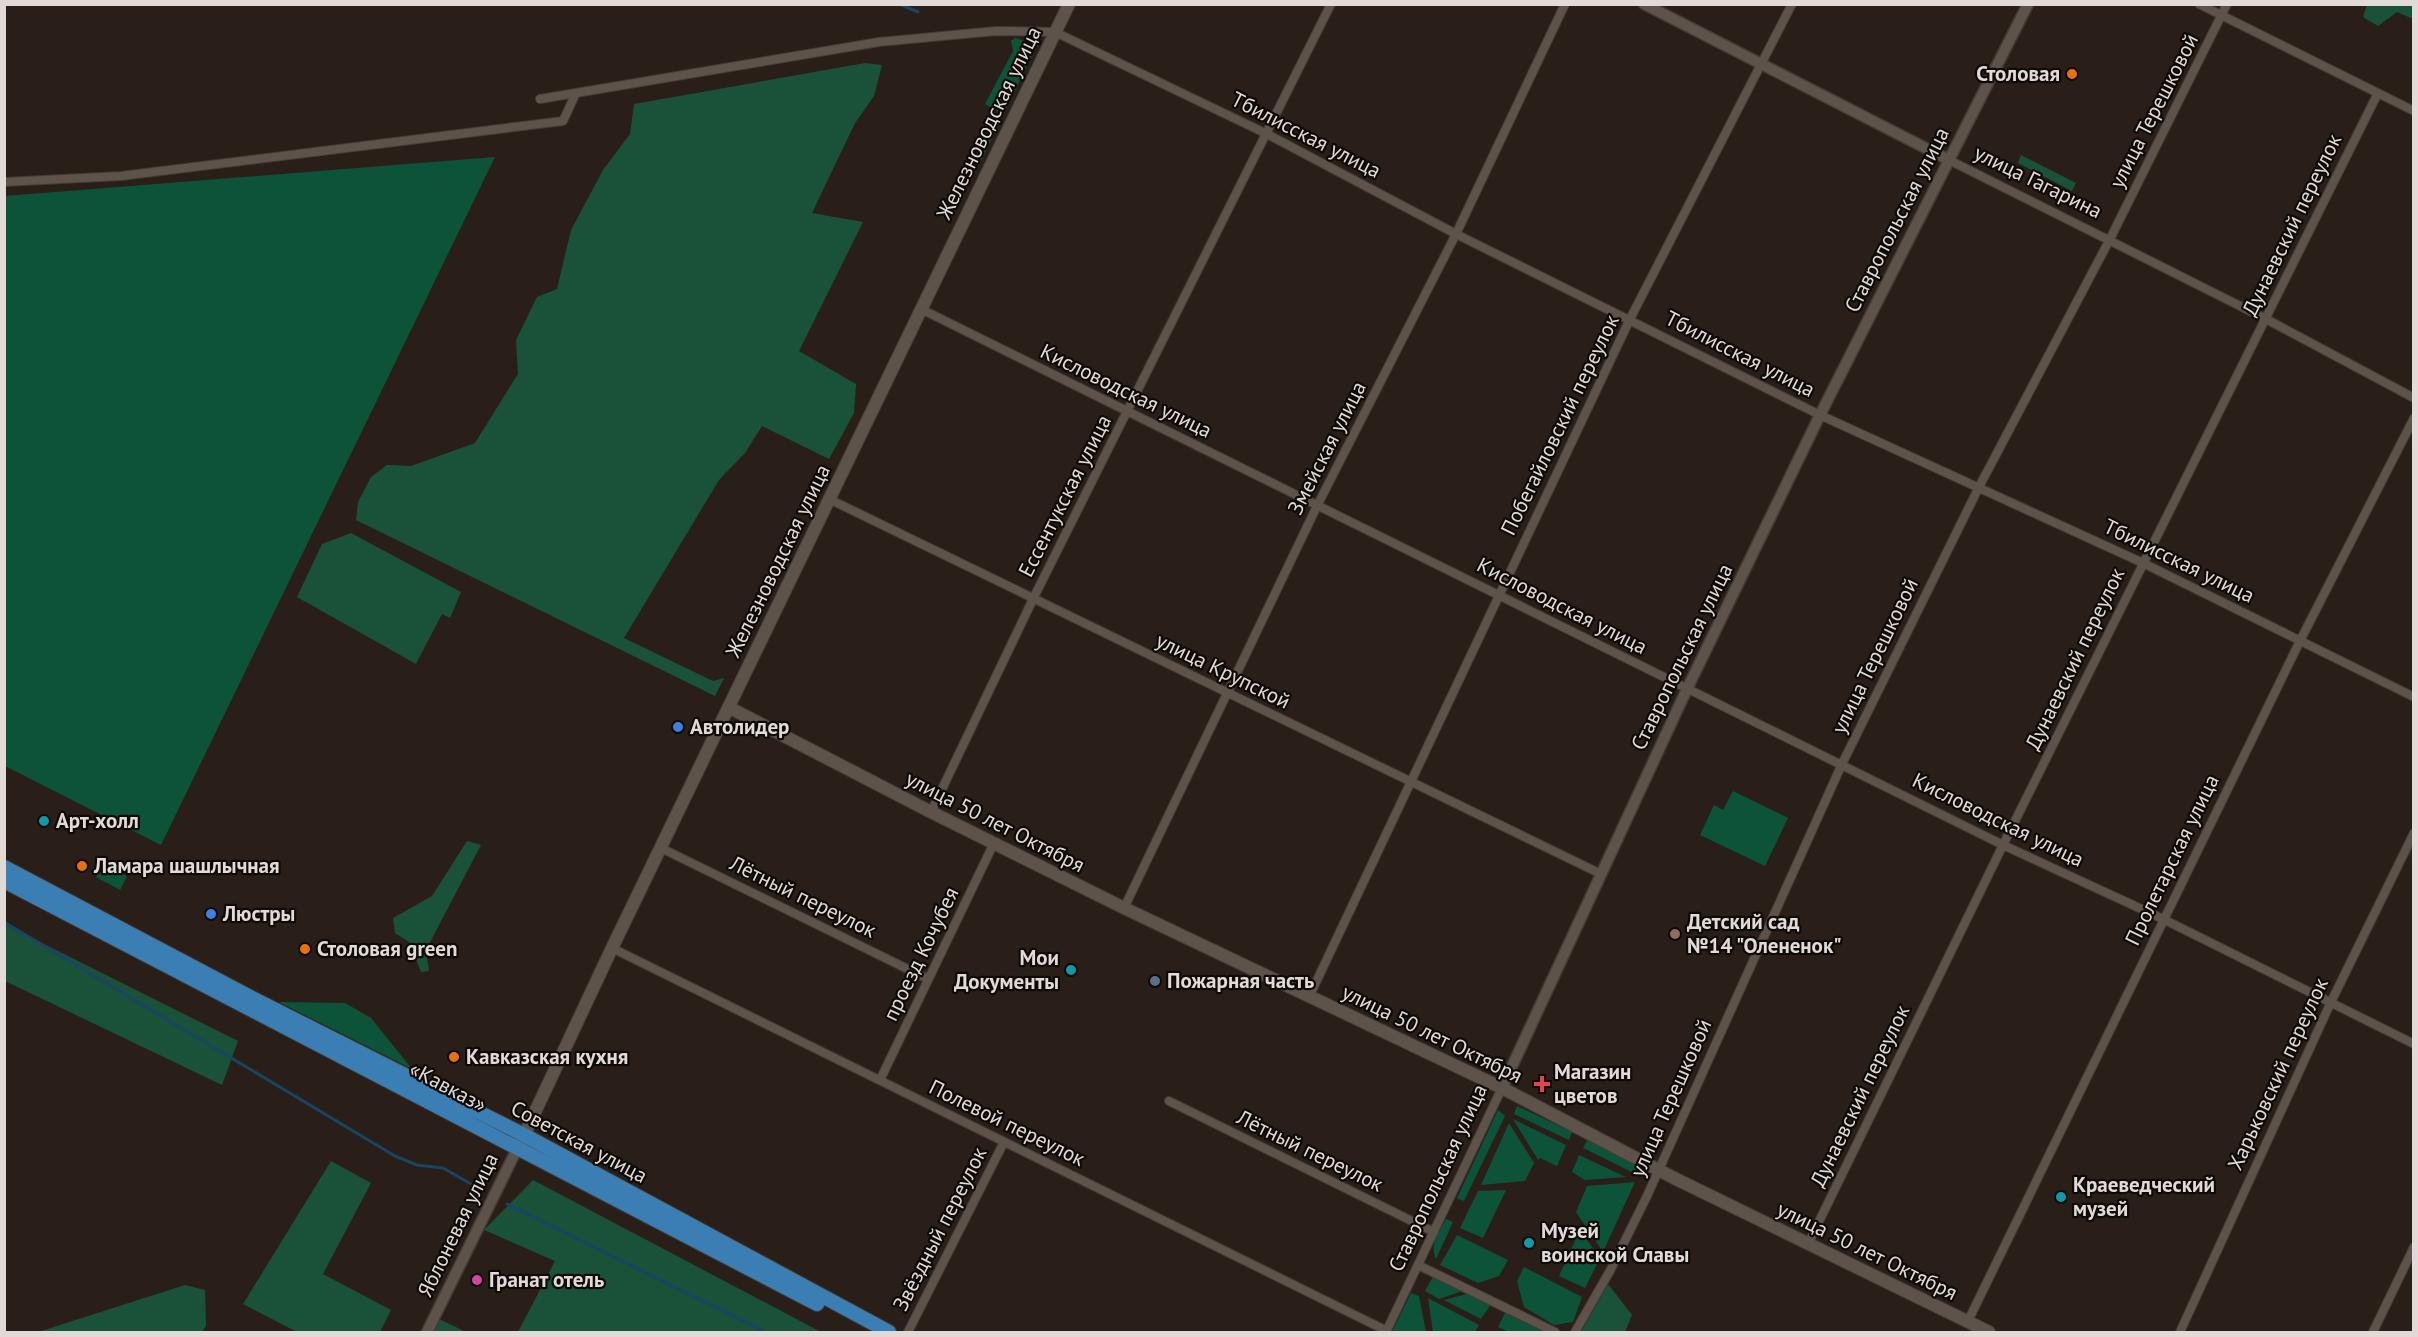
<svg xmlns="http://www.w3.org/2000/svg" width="2418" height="1337" font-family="'PT Sans',sans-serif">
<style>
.green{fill:#0d5339}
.forest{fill:#1a5139}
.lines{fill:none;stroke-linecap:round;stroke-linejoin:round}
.stream{stroke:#174562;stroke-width:3}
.minor-casing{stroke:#433b36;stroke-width:10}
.tertiary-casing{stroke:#433b36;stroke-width:13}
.secondary-casing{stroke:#433b36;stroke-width:14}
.trunk-casing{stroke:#433b36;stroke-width:16}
.minor{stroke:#5e534b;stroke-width:8}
.tertiary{stroke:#5e534b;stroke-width:10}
.secondary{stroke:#5e534b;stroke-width:12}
.trunk{stroke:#3b7eb3;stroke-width:14}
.food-dot{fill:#e8710a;stroke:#0e0a07;stroke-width:2}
.shop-dot{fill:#3f7fe0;stroke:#0e0a07;stroke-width:2}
.culture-dot{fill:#0f9aa8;stroke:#0e0a07;stroke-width:2}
.education-dot{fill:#8d6e63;stroke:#0e0a07;stroke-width:2}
.service-dot{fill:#5c6f8a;stroke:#0e0a07;stroke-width:2}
.health-dot{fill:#e0444e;stroke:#0e0a07;stroke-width:2}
.hotel-dot{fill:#d1479c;stroke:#0e0a07;stroke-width:2}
.labels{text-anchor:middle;stroke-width:4.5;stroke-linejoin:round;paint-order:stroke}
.poi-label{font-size:21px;font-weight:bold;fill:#e1dad6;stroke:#0e0a07;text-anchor:start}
.street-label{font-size:21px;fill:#e1dad6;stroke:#0e0a07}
</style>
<rect width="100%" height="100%" fill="#291f18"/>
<path class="green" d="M1015,38L1033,43V53L981,161L980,155L1000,113L985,104L1013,51L1011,41Z
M495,157L161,845L5,766V196Z
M1733,791L1788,818L1765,866L1700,835L1714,805L1723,810Z
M102,864L127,876L120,890L96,877Z
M279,1002L345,1003L371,1018L412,1069Z
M1517,1106L1572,1132L1569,1140L1514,1114Z
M1498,1110L1505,1116L1464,1201L1457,1198Z
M1513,1119L1566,1145L1557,1166L1540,1158L1538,1160Z
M1509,1123L1534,1163L1525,1181L1481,1185Z
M1588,1139C1606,1148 1634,1155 1640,1176L1583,1148Z
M1579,1155L1626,1177L1585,1180L1572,1172Z
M1635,1182L1603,1252L1576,1212L1587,1186Z
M1506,1190L1483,1238L1460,1228L1478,1191Z
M1446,1219L1453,1222L1436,1259C1429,1244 1439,1232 1446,1219Z
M1580,1230L1600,1258L1585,1288L1559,1276Z
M1457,1235L1508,1260L1499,1276L1478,1283L1440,1265Z
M1524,1267L1582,1297L1573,1322L1554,1325L1524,1307L1517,1281Z
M1434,1275L1465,1290L1439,1299L1425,1291Z
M1411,1293L1419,1296L1426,1332H1392Z
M1470,1293L1492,1303L1481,1319L1444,1300Z
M1428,1298L1479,1325L1475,1332H1433Z
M1506,1311L1550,1332H1509L1498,1327Z"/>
<path class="forest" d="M2367,5H2413V19L2397,12L2378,26L2363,17Z
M865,63L882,65L874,96L855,123L812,213L863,222L799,351L856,384L854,413L829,459L762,426L745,453L719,480L624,638L713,681L724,678L715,696L356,520L358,502L371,477L387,465L411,466L475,443L518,374L516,340L537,297L557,289L571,230L603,170L630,134L634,104Z
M2021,155L2076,183L2072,191L2018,163Z
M351,533L461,592L450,618L442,614L416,664L297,597L322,544Z
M467,841L481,845L426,950L429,971L421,972L409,942L395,933L393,918L432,896Z
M4,924L238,1041L222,1085L5,981Z
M331,1161L371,1183L323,1274L391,1310L380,1332H297L243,1304Z
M533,1180L821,1332H518L555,1261L484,1230Z
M1608,1284L1632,1315L1625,1332H1581Z
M185,1285L205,1290L206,1326L202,1332H38Z
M439,1319L466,1332H433Z"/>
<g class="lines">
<path class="stream" d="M899,4L918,12
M4,922L395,1156L417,1165L443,1168L478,1188
M507,1204L766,1332"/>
<defs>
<path id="minor" d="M2199,4L2414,111
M540,99L879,42L996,31L1055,32L1267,134L1456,234L1820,415L2143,563L2414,697
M1949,160L2266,319L2414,398
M4,182L121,176L563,121L576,93
M921,309L2003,845L2163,919L2414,1044
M829,499L1601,874
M931,812L1034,597L1331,4
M661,848L928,979
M1124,908L1318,504L1456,234L1565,4
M612,948L1387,1331
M1309,997L1630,319L1792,4
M880,1080L994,843
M1169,1101L1434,1232
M1808,1244L2003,845L2378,93
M1418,1265L1555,1332
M1968,1321L2300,641L2414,418
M908,1332L1004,1142
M1386,1332L1502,1088
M1575,1332L1611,1269L1647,1196L1842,764L1979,487L2110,239L2227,4
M2180,1332L2331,1002L2414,833
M2373,1332L2414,1247"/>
<path id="tertiary" d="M1644,4L1949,160
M1502,1088L1687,689L1820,415L2028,4
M427,1332L518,1147"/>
<path id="secondary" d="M730,708L931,812L1124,908L1502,1088L1674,1178L1989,1332
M520,1144L612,948L1069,4"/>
<path id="trunk" d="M4,867L252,998L524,1135L889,1332
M4,881L817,1304"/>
</defs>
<use href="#minor" class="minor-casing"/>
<use href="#tertiary" class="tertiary-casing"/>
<use href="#secondary" class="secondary-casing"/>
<use href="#trunk" class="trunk-casing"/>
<use href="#minor" class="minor"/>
<use href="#tertiary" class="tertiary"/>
<use href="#secondary" class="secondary"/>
<use href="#trunk" class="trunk"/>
</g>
<g class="food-dot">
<circle cx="2072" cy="74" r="6"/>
<circle cx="82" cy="866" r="6"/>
<circle cx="305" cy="949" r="6"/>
<circle cx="454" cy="1057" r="6"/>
</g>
<g class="shop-dot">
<circle cx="678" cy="727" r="6"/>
<circle cx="211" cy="914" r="6"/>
</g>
<g class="culture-dot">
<circle cx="44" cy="821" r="6"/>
<circle cx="1071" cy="970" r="6"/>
<circle cx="2061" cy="1197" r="6"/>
<circle cx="1529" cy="1243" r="6"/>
</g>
<circle class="education-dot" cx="1675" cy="934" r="6"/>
<circle class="service-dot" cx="1155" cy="981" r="6"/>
<path class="health-dot" d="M1539 1075h6v6h6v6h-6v6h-6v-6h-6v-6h6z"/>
<circle class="hotel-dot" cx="477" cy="1280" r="6"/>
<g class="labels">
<g class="poi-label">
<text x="2060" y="81" text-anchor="end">Столовая</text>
<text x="690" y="734">Автолидер</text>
<text x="56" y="828">Арт-холл</text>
<text x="94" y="873">Ламара шашлычная</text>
<text x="223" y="921">Люстры</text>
<text x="1687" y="929">Детский сад<tspan x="1687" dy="24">№14 "Олененок"</tspan></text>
<text x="317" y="956">Столовая green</text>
<text x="1059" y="965" text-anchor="end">Мои<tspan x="1059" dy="24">Документы</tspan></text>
<text x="1167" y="988">Пожарная часть</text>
<text x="466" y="1064">Кавказская кухня</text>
<text x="1554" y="1079">Магазин<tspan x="1554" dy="24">цветов</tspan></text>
<text x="2073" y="1192">Краеведческий<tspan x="2073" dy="24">музей</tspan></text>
<text x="1541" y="1238">Музей<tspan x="1541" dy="24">воинской Славы</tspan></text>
<text x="489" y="1287">Гранат отель</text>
</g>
<g class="street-label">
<text transform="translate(2154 111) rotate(-63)" y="7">улица Терешковой</text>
<text transform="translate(989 123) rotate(-64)" y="7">Железноводская улица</text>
<text transform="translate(1306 135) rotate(27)" y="7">Тбилисская улица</text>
<text transform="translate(2038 182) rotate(26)" y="7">улица Гагарина</text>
<text transform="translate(1897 220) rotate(-63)" y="7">Ставропольская улица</text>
<text transform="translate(2292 225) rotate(-64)" y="7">Дунаевский переулок</text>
<text transform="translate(1740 354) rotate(27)" y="7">Тбилисская улица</text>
<text transform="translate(1126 391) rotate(26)" y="7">Кисловодская улица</text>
<text transform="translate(1560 425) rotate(-64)" y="7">Побегайловский переулок</text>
<text transform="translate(1327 448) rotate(-63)" y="7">Змейская улица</text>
<text transform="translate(1065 496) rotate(-63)" y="7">Ессентукская улица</text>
<text transform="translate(778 561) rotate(-64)" y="7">Железноводская улица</text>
<text transform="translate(2179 561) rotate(26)" y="7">Тбилисская улица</text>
<text transform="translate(1562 606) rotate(27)" y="7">Кисловодская улица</text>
<text transform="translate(1875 656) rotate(-64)" y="7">улица Терешковой</text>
<text transform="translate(1682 657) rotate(-64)" y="7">Ставропольская улица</text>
<text transform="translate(2075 659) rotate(-64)" y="7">Дунаевский переулок</text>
<text transform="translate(1223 671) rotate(26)" y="7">улица Крупской</text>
<text transform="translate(1998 820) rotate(26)" y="7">Кисловодская улица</text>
<text transform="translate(995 822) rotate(27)" y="7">улица 50 лет Октября</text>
<text transform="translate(2172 860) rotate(-64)" y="7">Пролетарская улица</text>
<text transform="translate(803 897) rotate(26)" y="7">Лётный переулок</text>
<text transform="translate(921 954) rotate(-64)" y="7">проезд Кочубея</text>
<text transform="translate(1432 1034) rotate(26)" y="7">улица 50 лет Октября</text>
<text transform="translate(2278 1074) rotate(-65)" y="7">Харьковский переулок</text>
<text transform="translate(448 1087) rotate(28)" y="7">«Кавказ»</text>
<text transform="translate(1860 1096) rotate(-64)" y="7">Дунаевский переулок</text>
<text transform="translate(1671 1098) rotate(-66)" y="7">улица Терешковой</text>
<text transform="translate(1007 1123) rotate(26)" y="7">Полевой переулок</text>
<text transform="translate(579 1142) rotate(28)" y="7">Советская улица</text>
<text transform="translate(1310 1151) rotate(26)" y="7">Лётный переулок</text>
<text transform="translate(1438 1178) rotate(-65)" y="7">Ставропольская улица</text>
<text transform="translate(458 1225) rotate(-64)" y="7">Яблоневая улица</text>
<text transform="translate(940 1229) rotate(-63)" y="7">Звёздный переулок</text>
<text transform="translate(1867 1251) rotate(26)" y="7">улица 50 лет Октября</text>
</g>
</g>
<rect width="2418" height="1337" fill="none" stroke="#e1dad6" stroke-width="12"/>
</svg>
